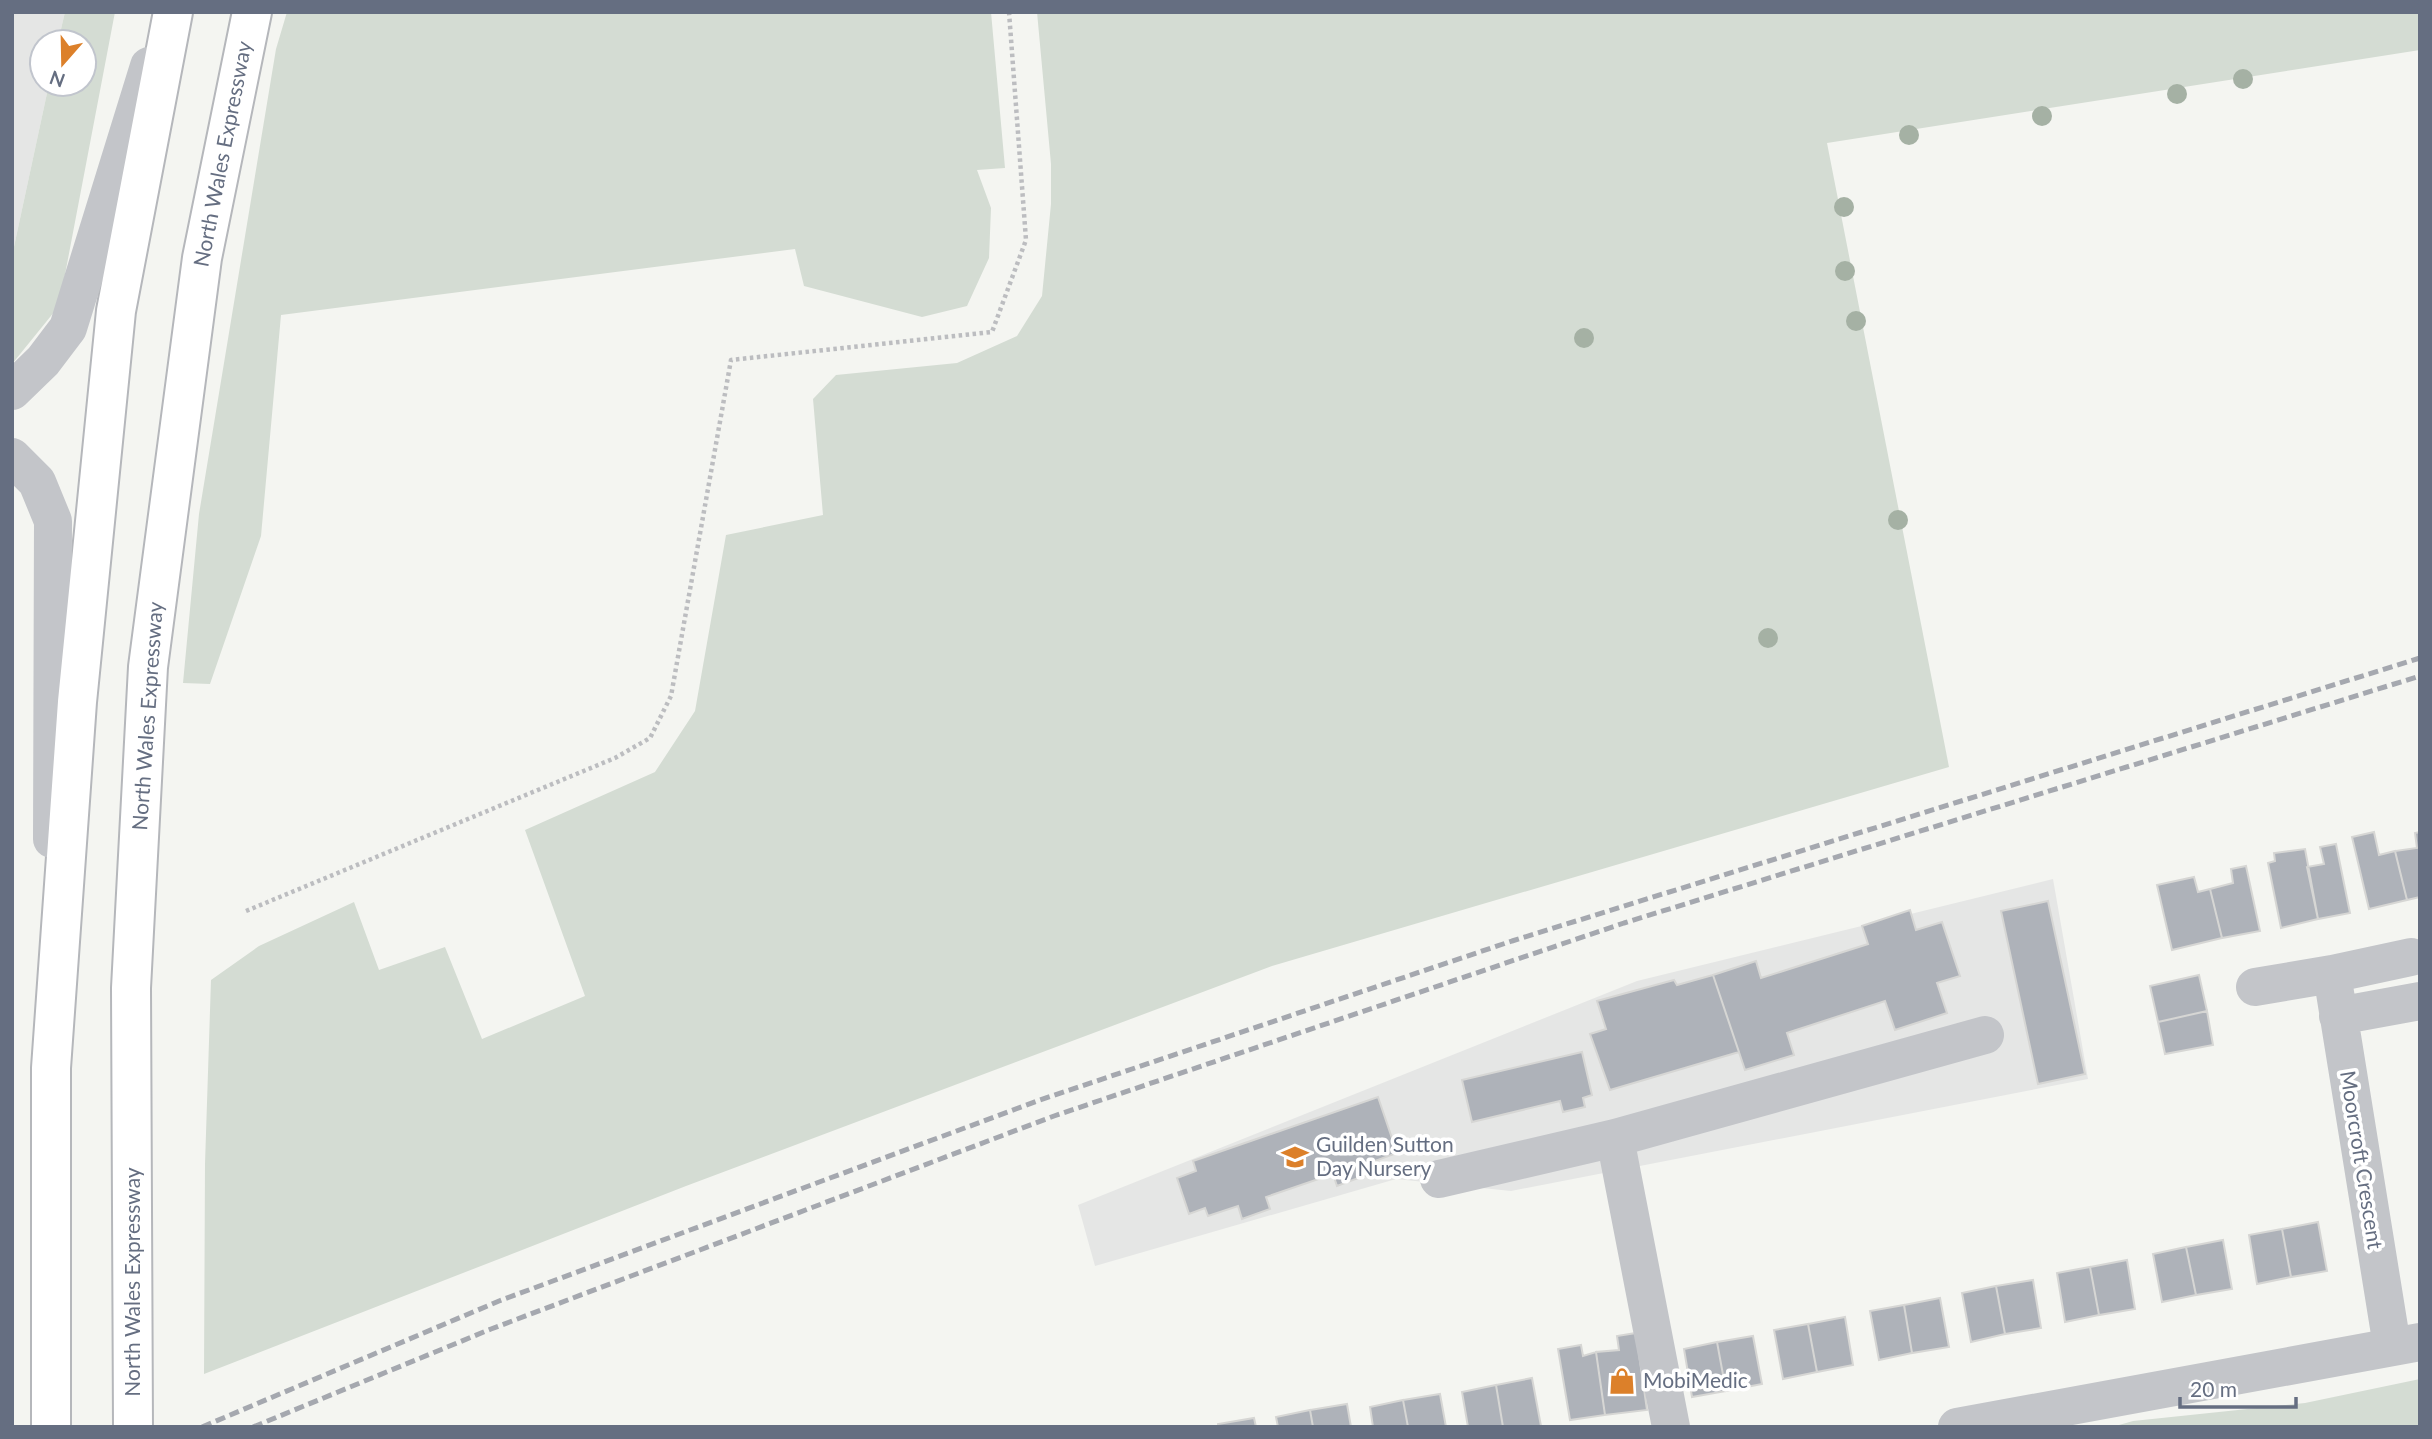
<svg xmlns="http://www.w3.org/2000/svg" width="2432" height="1439" font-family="Lato,sans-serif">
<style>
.built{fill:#e5e6e5}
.green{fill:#d4dcd3}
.building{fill:#aeb2b9;stroke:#d6d6d4;stroke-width:2}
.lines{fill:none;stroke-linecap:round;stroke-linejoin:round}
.highway-casing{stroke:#b5b7bb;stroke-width:42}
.path{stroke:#bcbdc0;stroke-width:4.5;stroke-dasharray:3.5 3.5;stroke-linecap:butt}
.minor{stroke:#c3c5c9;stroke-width:38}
.highway{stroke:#fff;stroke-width:38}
.rail{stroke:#a5a8af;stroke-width:5;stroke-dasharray:10 5;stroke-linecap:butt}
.tree{fill:#a5b1a4}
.labels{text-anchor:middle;stroke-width:7;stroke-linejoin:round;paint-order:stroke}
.street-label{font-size:21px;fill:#656e81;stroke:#fff}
.poi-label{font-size:21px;fill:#656e81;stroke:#fff;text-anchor:start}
</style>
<rect width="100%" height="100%" fill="#f4f5f1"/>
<path class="built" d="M12,12H65L58,42H42V84H49L12,256Z
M2053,879L2088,1079L1511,1191L1396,1179L1095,1266L1078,1205L1637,981Z"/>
<path class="green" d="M65,12H115L59,306L12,364V256L49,84H84V42H58Z
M287,12H991L1005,168L977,170L991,208L989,258L967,306L922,317L804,286L795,249L281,315L261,536L210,684L183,683L199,514L276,49Z
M1037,12H2420V50L1827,143L1949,767L1272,966L686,1186L204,1374L205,1164L211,980L259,946L354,902L379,970L445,947L482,1039L585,996L525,830L655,772L695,711L726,535L823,515L813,399L836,375L957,363L1017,336L1042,296L1051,204V164Z
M2420,1379V1427H2112L2133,1421L2305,1403Z"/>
<path class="building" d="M2374,832L2379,855L2395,851L2407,900L2369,909L2352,837Z
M2420,832V897L2407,900L2395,851L2417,848L2415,833Z
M2336,844L2350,913L2318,919L2307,867L2324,864L2320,847Z
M2305,849L2318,919L2281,928L2268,863L2275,861L2274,853Z
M2246,866L2260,931L2222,938L2210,889L2233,883L2231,869Z
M2194,877L2198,892L2210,889L2222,938L2172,950L2157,885Z
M2048,901L2085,1074L2038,1084L2001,911Z
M1910,910L1916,930L1942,922L1960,976L1937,983L1947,1013L1895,1030L1885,1001L1787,1033L1794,1055L1745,1070L1713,975L1756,961L1761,978L1868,944L1862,926Z
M1713,975L1739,1052L1610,1090L1590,1034L1606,1029L1597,1001L1674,980L1677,985Z
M2199,975L2207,1011L2158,1022L2150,986Z
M2207,1011L2213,1045L2165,1054L2158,1022Z
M1582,1052L1592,1095L1583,1098L1585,1107L1563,1112L1560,1101L1472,1122L1462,1080Z
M1378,1097L1397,1153L1369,1163L1372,1173L1337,1186L1333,1174L1266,1197L1270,1209L1242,1219L1238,1206L1208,1216L1205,1208L1189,1214L1177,1178L1196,1171L1193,1161Z
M2318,1222L2327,1271L2291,1277L2282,1229Z
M2282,1229L2291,1277L2257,1284L2249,1235Z
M2223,1240L2232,1289L2196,1295L2186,1247Z
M2186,1247L2196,1295L2162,1302L2153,1254Z
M2127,1260L2135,1309L2099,1315L2090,1267Z
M2090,1267L2099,1315L2065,1322L2057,1273Z
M2033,1280L2041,1328L2005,1334L1996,1286Z
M1996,1286L2005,1334L1971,1342L1962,1293Z
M1940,1298L1949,1347L1912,1353L1904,1305Z
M1904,1305L1912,1353L1879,1360L1870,1311Z
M1845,1317L1853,1365L1817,1372L1808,1324Z
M1808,1324L1817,1372L1783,1379L1774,1330Z
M1636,1333L1647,1410L1605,1415L1596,1352L1619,1350L1617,1336Z
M1753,1336L1762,1384L1726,1391L1717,1342Z
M1717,1342L1726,1391L1692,1397L1684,1349Z
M1581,1345L1583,1356L1596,1352L1605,1415L1570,1420L1558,1349Z
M1532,1378L1541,1426L1503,1427L1496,1385Z
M1496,1385L1503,1427H1468L1462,1392Z
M1440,1394L1446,1427H1408L1403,1400Z
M1403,1400L1408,1427H1373L1370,1407Z
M1347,1404L1351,1427H1313L1310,1410Z
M1310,1410L1313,1427H1278L1276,1417Z
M1254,1418L1256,1427H1218V1424Z"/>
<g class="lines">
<defs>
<path id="highway" d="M51,1427V1068L77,702L116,311L173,12
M133,1427L131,988L148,667L202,258L252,12"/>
</defs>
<use href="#highway" class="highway-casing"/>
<path class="path" d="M246,911L615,758L650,738L671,696L731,360L992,332L1026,240L1009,12"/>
<path class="minor" d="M12,391L43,361L68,328L149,66
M12,457L37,482L53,521L52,839
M2255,987L2332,974
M2338,1016L2420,1001
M1615,1138L1671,1427
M1439,1179L1615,1138L1985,1035
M2392,1346L2332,974L2411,957
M1957,1427L2420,1342"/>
<use href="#highway" class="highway"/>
<path class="rail" d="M202,1427L499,1301L1040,1100L1512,941L2420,658
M253,1427L491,1329L1054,1116L1624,923L2420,676"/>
</g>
<g class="tree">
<circle cx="2243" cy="79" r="10"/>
<circle cx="2177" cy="94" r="10"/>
<circle cx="2042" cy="116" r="10"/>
<circle cx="1909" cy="135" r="10"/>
<circle cx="1844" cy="207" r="10"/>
<circle cx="1845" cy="271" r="10"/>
<circle cx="1856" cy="321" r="10"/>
<circle cx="1584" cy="338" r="10"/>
<circle cx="1898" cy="520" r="10"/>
<circle cx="1768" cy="638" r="10"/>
</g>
<defs>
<symbol id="school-bare" viewBox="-9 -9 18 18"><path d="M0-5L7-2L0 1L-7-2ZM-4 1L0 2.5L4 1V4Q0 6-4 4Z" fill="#dc802a" stroke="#fff" stroke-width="2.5" paint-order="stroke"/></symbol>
<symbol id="shop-bare" viewBox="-9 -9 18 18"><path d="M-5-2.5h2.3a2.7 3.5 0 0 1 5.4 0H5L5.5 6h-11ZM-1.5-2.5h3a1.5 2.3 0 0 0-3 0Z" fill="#dc802a" stroke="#fff" stroke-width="2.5" paint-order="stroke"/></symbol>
</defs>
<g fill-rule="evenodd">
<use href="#school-bare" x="1276" y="1138" width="38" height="38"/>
<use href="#shop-bare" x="1603" y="1362" width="38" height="38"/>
</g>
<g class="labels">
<g class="street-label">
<text transform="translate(223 154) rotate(-79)" y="7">North Wales Expressway</text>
<text transform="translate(148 716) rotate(-86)" y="7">North Wales Expressway</text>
<text transform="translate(2361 1160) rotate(81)" y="7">Moorcroft Crescent</text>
<text transform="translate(133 1282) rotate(-90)" y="7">North Wales Expressway</text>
</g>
<g class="poi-label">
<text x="1316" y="1152">Guilden Sutton<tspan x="1316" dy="24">Day Nursery</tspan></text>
<text x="1643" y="1388">MobiMedic</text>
</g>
</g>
<rect width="2432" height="1439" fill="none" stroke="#656e81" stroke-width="28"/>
<g transform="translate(63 63) rotate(200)"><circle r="33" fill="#ffffff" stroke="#c1c5cd" stroke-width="2"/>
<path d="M0-5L12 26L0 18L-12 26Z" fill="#dc802a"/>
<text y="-10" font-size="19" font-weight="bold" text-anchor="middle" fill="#656e81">N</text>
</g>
<path d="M2180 1397v10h116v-10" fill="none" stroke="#656e81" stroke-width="3.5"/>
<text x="2190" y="1397" font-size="21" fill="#656e81" stroke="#ffffff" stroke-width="5" paint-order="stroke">20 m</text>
</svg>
